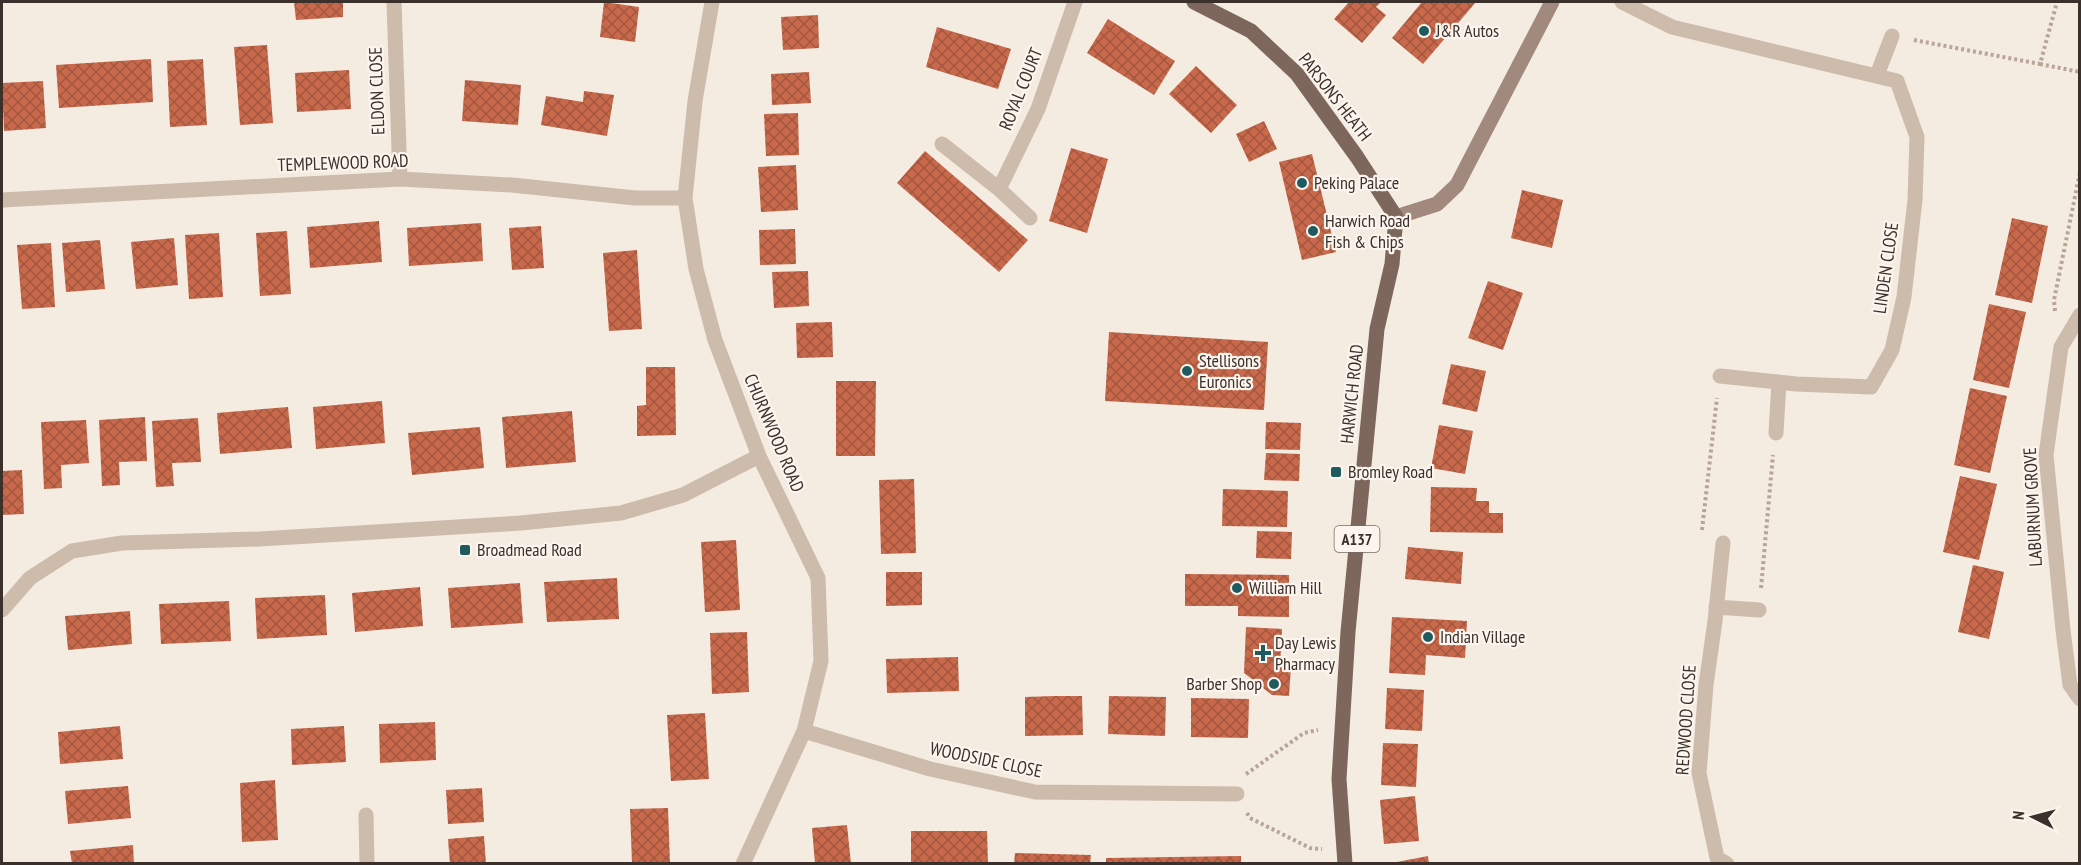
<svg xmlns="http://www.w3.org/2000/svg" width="2081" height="865" font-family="'PT Sans Narrow',sans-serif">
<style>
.building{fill:url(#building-cross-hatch)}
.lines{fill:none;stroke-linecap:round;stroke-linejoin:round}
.path{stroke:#b9a596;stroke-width:4;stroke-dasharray:3 3;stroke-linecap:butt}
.street{stroke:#cdbbac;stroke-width:15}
.secondary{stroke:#a18a7d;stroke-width:15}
.primary{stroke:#7d675c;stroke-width:15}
.poi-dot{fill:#1f5a5e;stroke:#fbf5ee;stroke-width:2}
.labels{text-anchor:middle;stroke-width:4.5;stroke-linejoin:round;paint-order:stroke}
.shield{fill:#fbf5ee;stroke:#756b66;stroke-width:1.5}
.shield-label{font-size:16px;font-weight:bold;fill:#3b302b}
.poi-label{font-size:18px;fill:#3b302b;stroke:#fbf5ee;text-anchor:start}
.street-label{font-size:18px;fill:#3b302b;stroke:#fbf5ee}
</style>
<defs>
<pattern id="building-cross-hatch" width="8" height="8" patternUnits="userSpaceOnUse" patternTransform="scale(1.5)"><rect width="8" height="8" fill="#c8694b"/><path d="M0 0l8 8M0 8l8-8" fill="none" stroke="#a4573f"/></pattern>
</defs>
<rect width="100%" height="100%" fill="#f4ebe1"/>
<path class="building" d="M294,2H343V17L296,20Z
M604,2L639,7L635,42L600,37Z
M1349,2H1381L1376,7L1386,15L1362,43L1334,19Z
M1422,2H1476L1423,64L1392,38Z
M818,15L819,48L783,50L781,17Z
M1108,19L1175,61L1154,95L1087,53Z
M937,27L1011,49L998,89L926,67Z
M267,45L273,123L240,125L234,47Z
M151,59L153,102L59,108L56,65Z
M203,59L207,125L170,127L167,61Z
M1196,66L1237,105L1211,133L1169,94Z
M349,70L351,109L297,112L295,73Z
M809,72L811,103L772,105L771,74Z
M465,80L521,85L518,125L462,121Z
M43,81L46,128L4,131L2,83Z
M584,91L614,95L607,136L541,125L546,96L583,102Z
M798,113L799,155L766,156L764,114Z
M1264,121L1277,149L1249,162L1236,134Z
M1071,148L1108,159L1087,233L1049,221Z
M925,151L1028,240L999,272L897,183Z
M1312,154L1336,252L1302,260L1279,162Z
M796,165L798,210L761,212L758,167Z
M1522,190L1563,200L1552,248L1511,238Z
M2012,218L2048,226L2032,303L1995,295Z
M379,221L382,262L310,268L307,227Z
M481,223L483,261L409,266L407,228Z
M541,226L544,268L512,270L509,228Z
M795,229L796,264L760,265L759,230Z
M287,231L291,294L260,296L256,233Z
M219,233L223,297L189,299L185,235Z
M174,238L178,285L136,289L131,242Z
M100,240L105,289L66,292L62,243Z
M51,243L55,307L22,309L17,245Z
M637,250L642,329L609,331L603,253Z
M808,271L809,306L774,308L772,272Z
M1488,281L1523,293L1503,350L1468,338Z
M1989,304L2026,312L2009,388L1973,380Z
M832,322L833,357L797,358L796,323Z
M1109,332L1268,342L1264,410L1105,401Z
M1451,364L1486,371L1477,412L1442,404Z
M646,367H675L676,435L637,436V406L646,405Z
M836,381H876L875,456H836Z
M1970,388L2007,396L1990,473L1954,465Z
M382,401L385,443L316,449L313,407Z
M288,407L292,448L220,454L217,413Z
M572,411L576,462L506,468L502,417Z
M145,417L147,461L119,462L120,485L102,486L99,420Z
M198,418L201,462L172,463L174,486L156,487L152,421Z
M86,420L89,463L61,465L62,488L44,489L41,422Z
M1266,422L1301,423L1300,450L1265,449Z
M1439,425L1473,431L1465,474L1431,468Z
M480,427L484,468L412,475L408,433Z
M1266,453L1300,454L1299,481L1264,480Z
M22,470L24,514L2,515V471Z
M1960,476L1997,484L1979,560L1943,552Z
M914,479L916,553L881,554L879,480Z
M1431,487L1477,488L1476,501H1489V513H1503V533L1430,532Z
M1223,489L1288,491L1287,527L1222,526Z
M1257,531L1292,532L1291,559L1256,558Z
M736,540L740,610L705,612L701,542Z
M1408,547L1463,552L1461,584L1405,579Z
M1973,565L2004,572L1989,639L1958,632Z
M886,572H922V605L886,606Z
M1185,574L1289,575V617L1238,616V606H1185Z
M617,578L619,619L547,622L544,582Z
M520,583L523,623L451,628L448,588Z
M420,587L423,626L355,632L352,593Z
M325,595L327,635L257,639L255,598Z
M229,601L231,641L161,644L159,604Z
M130,611L132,644L68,650L65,616Z
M1392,617L1467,621L1465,658L1426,655L1425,675L1389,673Z
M1246,627L1282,629L1280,666L1291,667L1289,696L1272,695L1244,673Z
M747,632L749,692L712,694L710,633Z
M958,657L959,691L887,693L886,659Z
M1387,688L1424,690L1422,731L1385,729Z
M1054,696H1082L1083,735L1025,736V697Z
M1109,696L1166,697L1165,736L1108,734Z
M1191,698L1249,699L1248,738L1191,737Z
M705,713L709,779L671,781L667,715Z
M435,722L436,760L380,763L379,724Z
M120,726L123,759L60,764L58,732Z
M344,726L346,762L292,765L291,729Z
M1383,743L1418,744L1416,787L1381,785Z
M275,780L278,840L242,842L240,783Z
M128,786L131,818L68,824L65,791Z
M482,788L484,822L448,824L446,790Z
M1415,796L1419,841L1384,844L1380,800Z
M668,808L670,864H632L630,809Z
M847,825L851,864H815L812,828Z
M911,831H987L988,864H911Z
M484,836L486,864H450L448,839Z
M133,845L134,864H72L70,851Z
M1015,853L1091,855L1090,864H1014Z
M1241,856V864H1106V858Z
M1428,856L1429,864H1397V862Z"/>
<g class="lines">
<path class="path" d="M1914,40L2040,64L2057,2
M2040,64L2080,72
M2055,311L2054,300L2080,172
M1702,530L1717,398
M1761,588L1773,455
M1246,774L1304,733L1318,730
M1247,813L1250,818L1310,848L1322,849"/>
<path class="street" d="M394,2L400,179
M712,2L695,101L685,198L696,269L715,340L759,456L818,578L821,661L804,731L743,864
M1622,2L1672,27L1897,81L1917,137L1915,200L1904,297L1892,350L1871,387L1796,384L1720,376
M1877,75L1892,36
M942,144L999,189L1030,218
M999,189L1038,109L1075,2
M2,200L400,179L512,185L635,198H685
M2080,315L2061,347L2046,455L2063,630L2070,685L2080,699
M1776,433L1779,382
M1723,543L1715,621L1706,685L1699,773L1717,858L1727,864
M1716,607L1759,610
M2,610L30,578L72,551L122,543L260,539L521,523L621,513L683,495L759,456
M804,731L930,769L1035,792L1237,794
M366,815L367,864"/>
<path class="secondary" d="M1396,217L1437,204L1457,185L1552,2"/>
<path class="primary" d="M1194,2L1251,31L1297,74L1357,157L1396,217L1392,264L1377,329L1348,632L1339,779L1345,864"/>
</g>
<g class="poi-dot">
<circle cx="1424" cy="31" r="6"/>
<circle cx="1302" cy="183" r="6"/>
<circle cx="1313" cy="231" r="6"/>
<circle cx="1187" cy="371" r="6"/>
<rect x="1330" y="466" width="12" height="12" rx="3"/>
<rect x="459" y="544" width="12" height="12" rx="3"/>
<circle cx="1237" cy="588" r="6"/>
<circle cx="1428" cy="637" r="6"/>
<path d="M1260 644h6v6h6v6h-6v6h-6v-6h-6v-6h6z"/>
<circle cx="1274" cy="684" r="6"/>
</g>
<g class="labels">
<rect class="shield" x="1334.5" y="526" width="45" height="26" rx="4.5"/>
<g class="shield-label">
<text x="1357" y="545">A137</text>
</g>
<g class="poi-label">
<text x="1436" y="37">J&amp;R Autos</text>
<text x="1314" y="189">Peking Palace</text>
<text x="1325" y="227">Harwich Road<tspan x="1325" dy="21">Fish &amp; Chips</tspan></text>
<text x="1199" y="367">Stellisons<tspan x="1199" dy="21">Euronics</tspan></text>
<text x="1348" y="478">Bromley Road</text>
<text x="477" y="556">Broadmead Road</text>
<text x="1249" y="594">William Hill</text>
<text x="1440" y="643">Indian Village</text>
<text x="1275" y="649">Day Lewis<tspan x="1275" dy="21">Pharmacy</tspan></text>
<text x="1262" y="690" text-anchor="end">Barber Shop</text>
</g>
<g class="street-label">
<text transform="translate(1021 89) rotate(-68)" y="6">ROYAL COURT</text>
<text transform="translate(377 91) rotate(-92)" y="6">ELDON CLOSE</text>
<text transform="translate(1335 97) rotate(52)" y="6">PARSONS HEATH</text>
<text transform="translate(343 163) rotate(-2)" y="6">TEMPLEWOOD ROAD</text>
<text transform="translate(1886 268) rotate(-82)" y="6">LINDEN CLOSE</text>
<text transform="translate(1352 394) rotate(-84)" y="6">HARWICH ROAD</text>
<text transform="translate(774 433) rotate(67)" y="6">CHURNWOOD ROAD</text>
<text transform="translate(2033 507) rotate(-93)" y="6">LABURNUM GROVE</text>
<text transform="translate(1686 720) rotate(-86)" y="6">REDWOOD CLOSE</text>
<text transform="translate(986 760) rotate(12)" y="6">WOODSIDE CLOSE</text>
</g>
</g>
<rect width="2081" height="865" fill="none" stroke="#3b302b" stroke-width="6"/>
<g transform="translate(2033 817) rotate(276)" stroke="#fbf5ee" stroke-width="4.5" paint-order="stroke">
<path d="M0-4.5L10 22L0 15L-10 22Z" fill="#3b302b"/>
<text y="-9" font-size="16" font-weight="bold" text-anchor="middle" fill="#3b302b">N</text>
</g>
</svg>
